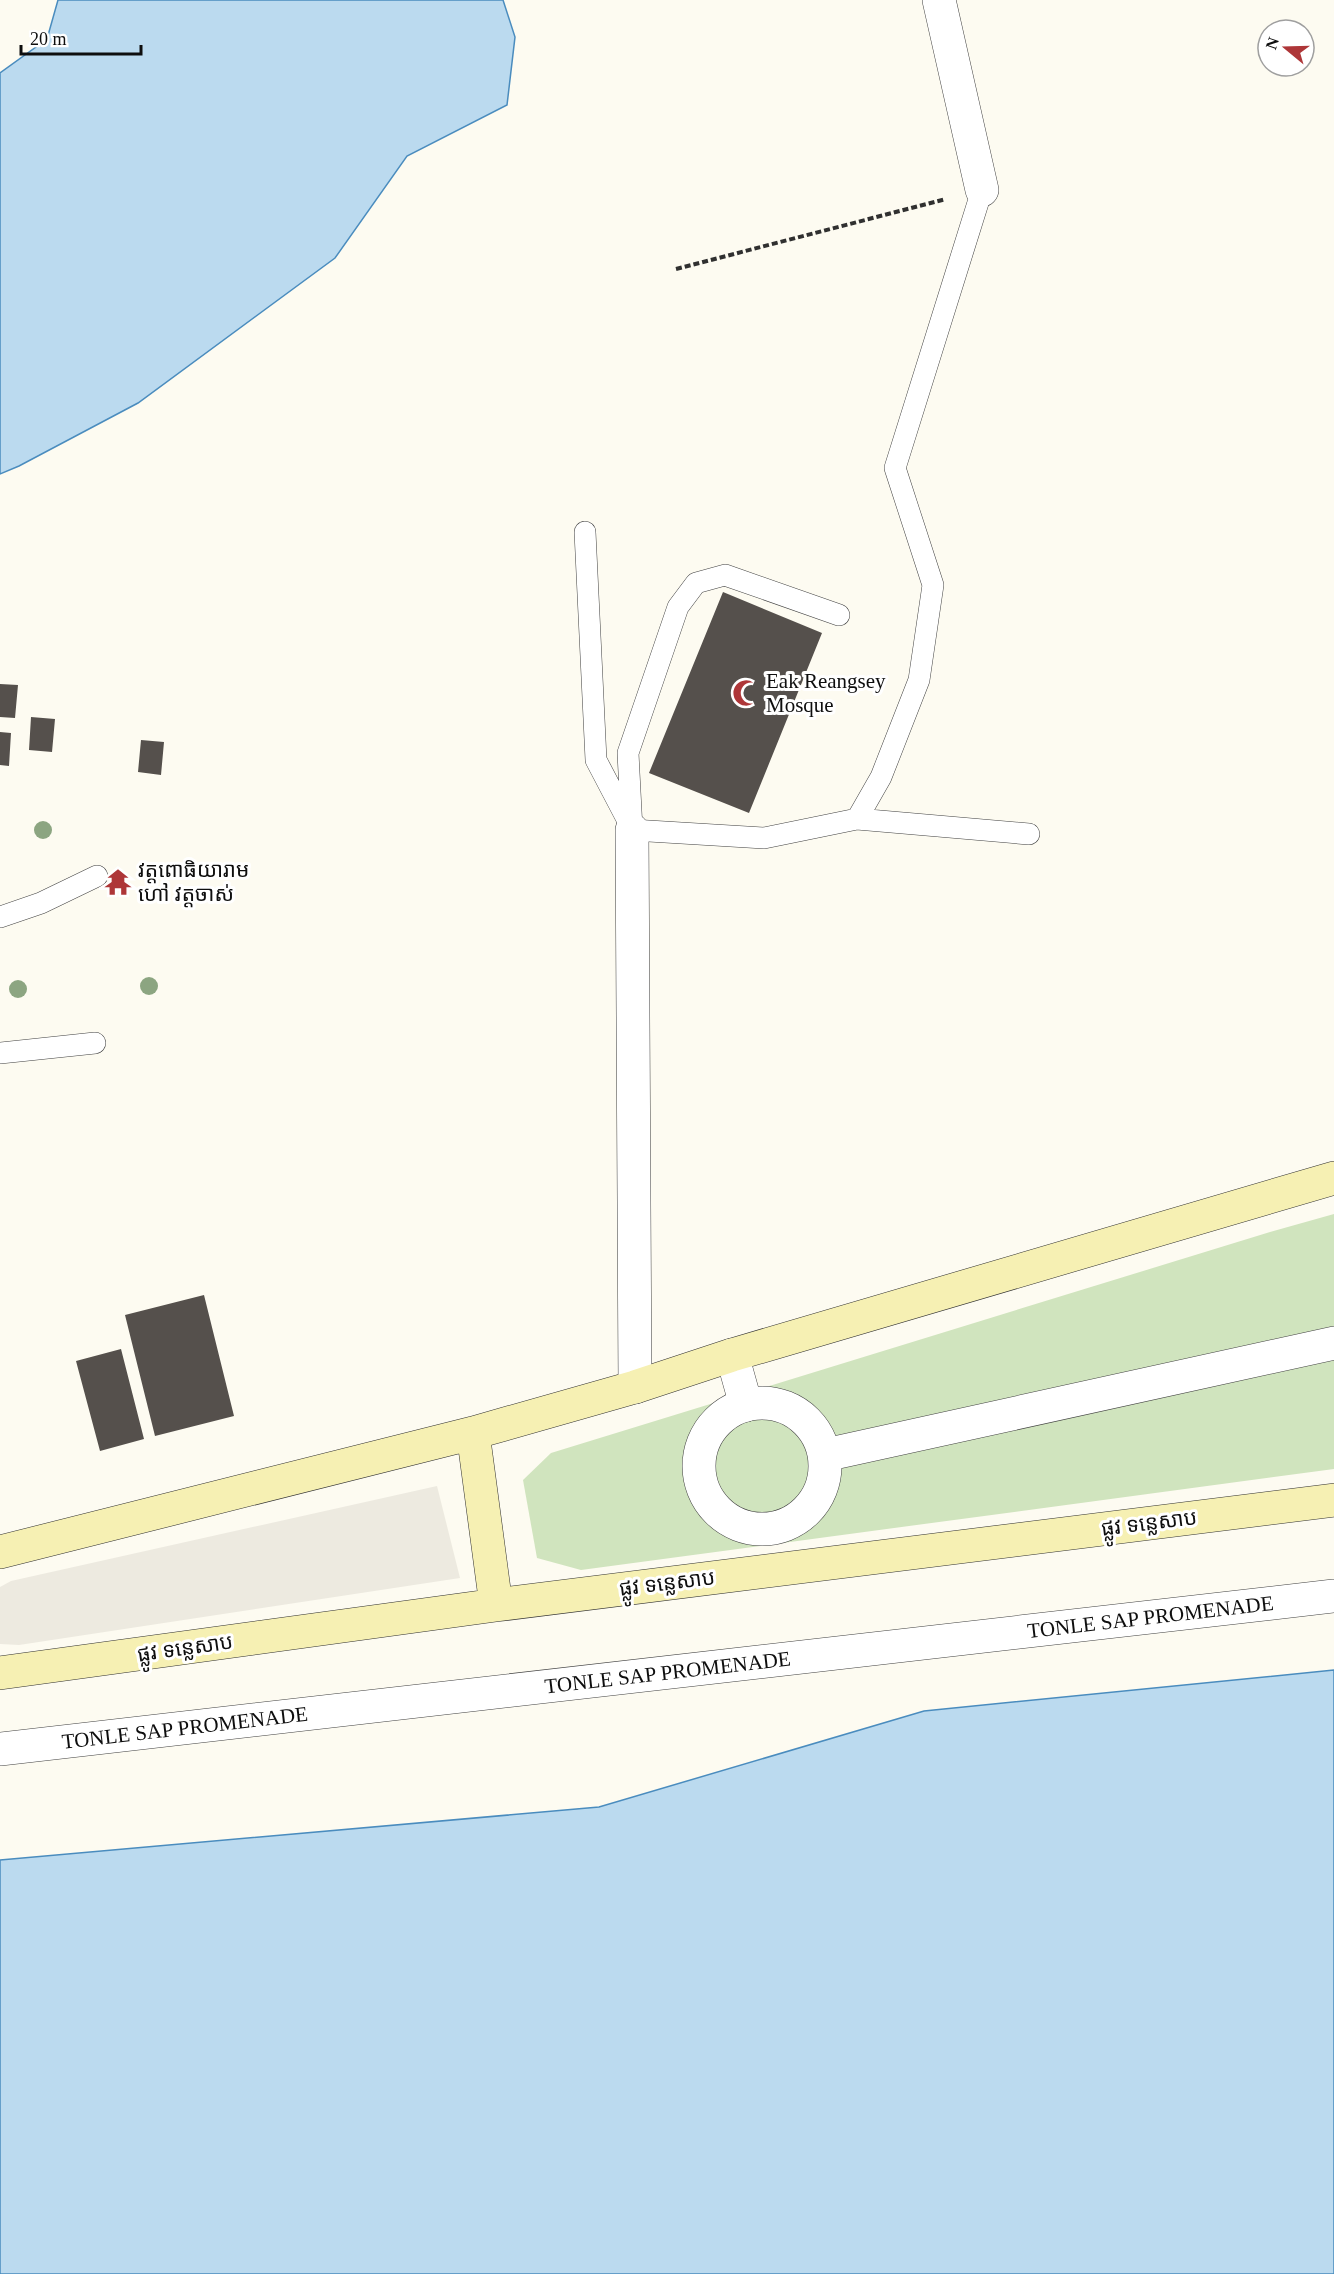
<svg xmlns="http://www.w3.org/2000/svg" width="1334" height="2274" font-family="'Times New Roman','Noto Sans Khmer',serif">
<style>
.green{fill:#d0e4be}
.plaza{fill:#edeae0}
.water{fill:#bbdaef;stroke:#4a8cbe;stroke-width:1.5}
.building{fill:#55504c}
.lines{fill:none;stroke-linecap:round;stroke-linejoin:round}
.lane-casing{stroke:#414141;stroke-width:22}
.street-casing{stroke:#414141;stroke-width:34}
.secondary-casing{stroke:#303030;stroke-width:34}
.path{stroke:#303030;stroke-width:4;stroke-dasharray:6 3;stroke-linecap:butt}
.lane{stroke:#fff;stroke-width:21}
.street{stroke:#fff;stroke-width:33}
.secondary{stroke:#f6f0b3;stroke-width:33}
.tree{fill:#8ca581}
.labels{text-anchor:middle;stroke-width:6;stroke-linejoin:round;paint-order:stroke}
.poi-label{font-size:21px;fill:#0e0e0e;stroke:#fff;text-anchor:start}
.street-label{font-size:21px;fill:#0e0e0e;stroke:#fff}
</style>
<rect width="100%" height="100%" fill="#fdfbf1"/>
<path class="green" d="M1334,1214V1469L581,1570L537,1558L523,1480L551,1453L1270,1232Z"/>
<path class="plaza" d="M437,1486L460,1578L19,1645L0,1644V1587L11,1581Z"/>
<path class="water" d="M58,0H503L515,37L507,105L407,156L335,258L138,403L19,466L0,474V73L47,39Z
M1334,1670V2274H0V1860L599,1807L924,1711Z"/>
<path class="building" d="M723,592L822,633L749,813L649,773Z
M0,684L18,685L15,718L0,717Z
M31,717L55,719L52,752L29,750Z
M0,732L11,733L9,766L0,765Z
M141,740L164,742L161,775L138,772Z
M204,1295L234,1416L155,1436L125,1315Z
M121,1349L144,1439L100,1451L76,1361Z"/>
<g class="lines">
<defs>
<path id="lane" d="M585,532L596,760L628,821
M857,819L1029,834
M632,830L764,838L857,819L881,777L919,680L933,585L895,468L982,190
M632,830L628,753L678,607L696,583L725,575L839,615
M0,917L41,903L97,876
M0,1053L95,1043"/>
<g id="street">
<path d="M939,0L982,190"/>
<path d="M632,830L635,1387"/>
<path d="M732,1355L746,1405"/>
<circle cx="762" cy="1466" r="63"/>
<path d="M825,1455L1334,1343"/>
<path id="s1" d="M0,1749L1334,1596"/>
</g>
<path id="secondary" d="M473,1433L496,1605
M0,1552L473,1433L635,1387L732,1355L1334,1178
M0,1673L496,1605L1334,1500"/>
</defs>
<use href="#lane" class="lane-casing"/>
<use href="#street" class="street-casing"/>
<use href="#secondary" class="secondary-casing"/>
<path class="path" d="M676,269L946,199"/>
<use href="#lane" class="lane"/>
<use href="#street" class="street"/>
<use href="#secondary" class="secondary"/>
</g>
<g class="tree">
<circle cx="43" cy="830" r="9"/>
<circle cx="149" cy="986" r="9"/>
<circle cx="18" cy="989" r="9"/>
</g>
<defs>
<symbol id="mosque-bare" viewBox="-9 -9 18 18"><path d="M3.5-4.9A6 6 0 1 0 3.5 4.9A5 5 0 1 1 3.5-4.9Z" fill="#ae3638" stroke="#fff" stroke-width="2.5" paint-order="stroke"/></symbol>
<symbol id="temple-bare" viewBox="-9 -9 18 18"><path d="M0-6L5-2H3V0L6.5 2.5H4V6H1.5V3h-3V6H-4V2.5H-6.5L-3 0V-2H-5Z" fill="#ae3638" stroke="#fff" stroke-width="2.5" paint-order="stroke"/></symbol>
</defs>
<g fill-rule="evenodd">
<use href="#mosque-bare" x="727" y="674" width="38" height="38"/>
<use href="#temple-bare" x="99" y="863" width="38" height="38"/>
</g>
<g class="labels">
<g class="poi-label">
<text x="766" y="688">Eak Reangsey<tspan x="766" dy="24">Mosque</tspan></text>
<text x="138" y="877">វត្តពោធិយារាម<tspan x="138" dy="24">ហៅ វត្តចាស់</tspan></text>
</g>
<g class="street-label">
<text transform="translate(1149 1523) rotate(-7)" y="7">ផ្លូវ ទន្លេសាប</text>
<text transform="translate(667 1583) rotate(-7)" y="7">ផ្លូវ ទន្លេសាប</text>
<text dy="7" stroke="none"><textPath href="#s1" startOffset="1158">TONLE SAP PROMENADE</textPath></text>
<text transform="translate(185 1648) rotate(-8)" y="7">ផ្លូវ ទន្លេសាប</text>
<text dy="7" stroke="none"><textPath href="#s1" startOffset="672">TONLE SAP PROMENADE</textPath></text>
<text dy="7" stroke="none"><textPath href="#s1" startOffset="186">TONLE SAP PROMENADE</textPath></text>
</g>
</g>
<g transform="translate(1286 48) rotate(289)"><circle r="28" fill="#ffffff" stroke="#9f9f9f" stroke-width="1.5"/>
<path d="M0-4.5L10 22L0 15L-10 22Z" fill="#ae3638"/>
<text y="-9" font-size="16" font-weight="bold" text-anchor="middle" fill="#0e0e0e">N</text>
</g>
<path d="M21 45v9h120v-9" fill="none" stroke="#0e0e0e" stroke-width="3"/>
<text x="30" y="45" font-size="18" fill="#0e0e0e" stroke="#ffffff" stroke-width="4.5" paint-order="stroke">20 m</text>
</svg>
